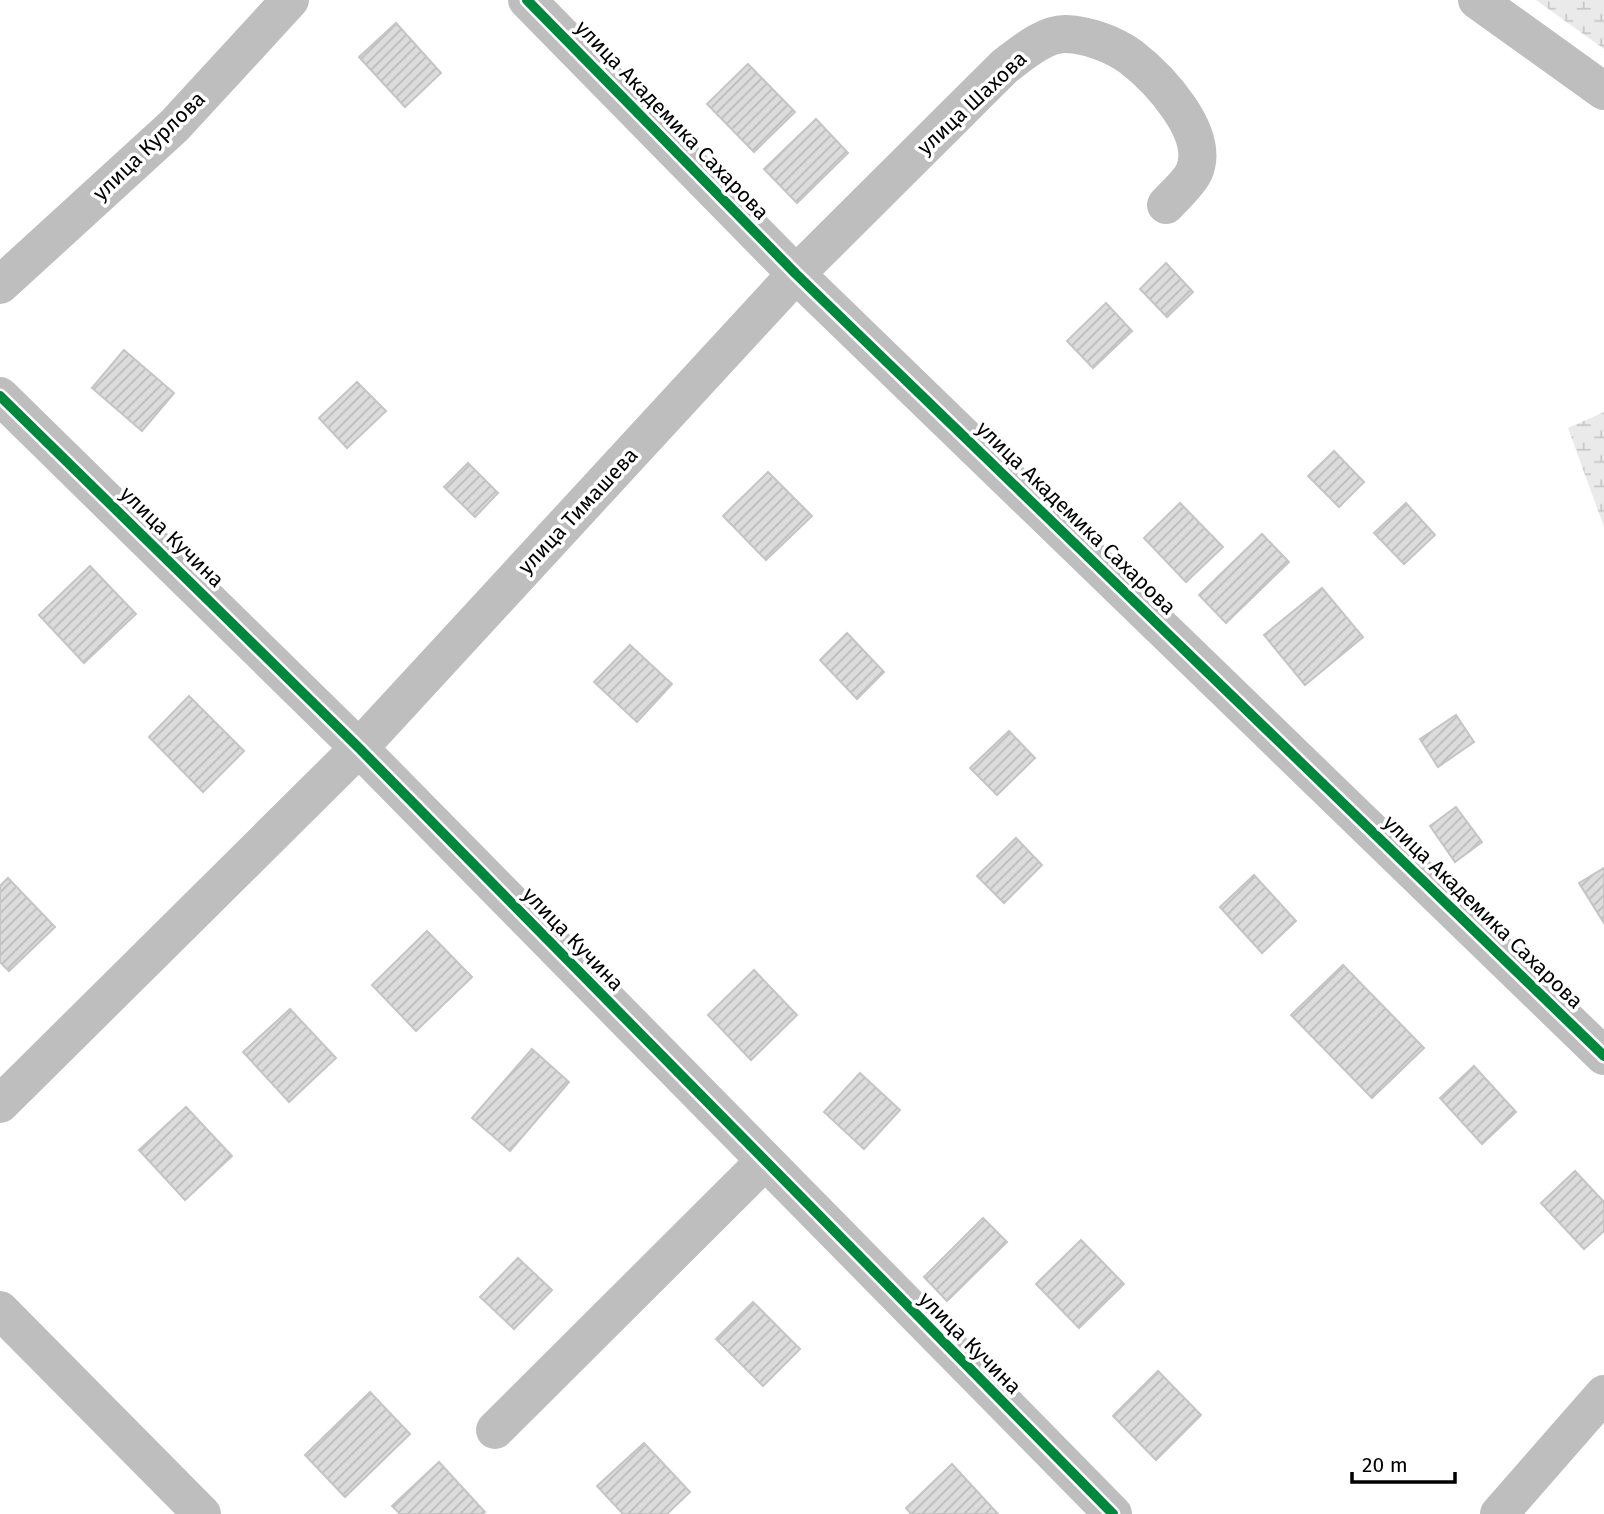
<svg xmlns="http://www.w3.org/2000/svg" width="1604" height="1514" font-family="'Fira Sans',sans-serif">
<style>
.wetland{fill:url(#wetland-marsh)}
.building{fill:url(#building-hatch);stroke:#c5c5c5;stroke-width:2}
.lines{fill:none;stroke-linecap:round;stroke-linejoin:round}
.minor{stroke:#bebebe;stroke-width:38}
.cycleway-casing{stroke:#fff;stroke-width:15}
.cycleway{stroke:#00873e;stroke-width:10}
.labels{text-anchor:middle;stroke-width:7;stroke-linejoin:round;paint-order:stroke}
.street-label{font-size:21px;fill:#000;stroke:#fff}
</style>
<defs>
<pattern id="wetland-marsh" width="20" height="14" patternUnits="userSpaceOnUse" patternTransform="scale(1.75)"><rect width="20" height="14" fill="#eaeaea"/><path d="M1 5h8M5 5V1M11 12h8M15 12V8" fill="none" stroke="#c7c7c7"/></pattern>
<pattern id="building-hatch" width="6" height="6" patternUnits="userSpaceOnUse" patternTransform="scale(1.75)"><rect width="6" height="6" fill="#dcdcdc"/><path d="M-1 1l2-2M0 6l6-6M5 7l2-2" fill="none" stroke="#bbb"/></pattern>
</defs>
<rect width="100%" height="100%" fill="#fff"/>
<path class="wetland" d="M1536,0H1604V49Z
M1604,412V527L1568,428Z"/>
<path class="building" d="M396,23L441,73L405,107L359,57Z
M748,64L795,112L754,152L707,104Z
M816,119L848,153L797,203L764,169Z
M1166,263L1193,292L1167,317L1140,289Z
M1106,303L1132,331L1093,368L1067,341Z
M124,350L174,393L142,431L92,388Z
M357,382L386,411L347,448L319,418Z
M1334,451L1364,482L1339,507L1308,476Z
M468,463L498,493L475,517L444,487Z
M768,472L812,516L766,560L723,516Z
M1180,503L1223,547L1186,582L1144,538Z
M1406,503L1435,535L1404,564L1374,533Z
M1262,534L1289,562L1226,623L1199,595Z
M90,566L136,614L84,663L39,615Z
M1322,588L1363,637L1305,685L1264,635Z
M847,633L884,672L857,699L820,660Z
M630,645L672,684L637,722L594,682Z
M189,696L244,751L203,792L149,737Z
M1456,715L1474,742L1438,767L1420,739Z
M1009,731L1035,758L997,795L970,768Z
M1456,807L1482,842L1455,862L1430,826Z
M1016,838L1042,865L1004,903L977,876Z
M1604,868V923L1579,883Z
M1254,875L1296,921L1262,953L1220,907Z
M8,878L55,927L9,971L0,962V886Z
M427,931L472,977L416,1031L372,985Z
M1343,965L1424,1048L1372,1098L1291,1015Z
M754,970L797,1015L751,1060L708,1015Z
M290,1009L336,1058L289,1102L243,1052Z
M532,1049L569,1082L510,1151L472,1118Z
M1474,1066L1516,1112L1482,1144L1440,1098Z
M860,1073L900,1110L864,1149L824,1112Z
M186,1107L232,1156L185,1200L139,1150Z
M1575,1171L1604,1202V1231L1584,1249L1541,1203Z
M983,1218L1007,1242L947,1301L924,1277Z
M1081,1240L1124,1284L1079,1328L1036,1284Z
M518,1258L552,1290L514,1329L480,1297Z
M753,1302L800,1349L763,1386L716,1339Z
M1158,1371L1201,1415L1156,1460L1113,1416Z
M370,1392L410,1434L345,1497L305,1455Z
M644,1443L690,1492L667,1514H623L597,1486Z
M439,1462L485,1512L482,1514H400L392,1506Z
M952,1464L998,1514H911L906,1508Z"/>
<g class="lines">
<path class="minor" d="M527,0L796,274L1604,1056
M1477,0L1604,91
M0,285L174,126L290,0
M0,396L359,748L1113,1514
M0,1104L359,748L796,274L1005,66C1021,54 1045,33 1066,34C1088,35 1113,44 1131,57C1158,78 1211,133 1194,172C1189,183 1175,195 1166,205
M0,1310L202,1514
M495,1430L764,1162
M1499,1514L1604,1394"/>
<defs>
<path id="cycleway" d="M527,0L796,274L1604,1056
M0,396L359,748L1113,1514"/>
</defs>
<use href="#cycleway" class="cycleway-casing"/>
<use href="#cycleway" class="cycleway"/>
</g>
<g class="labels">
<g class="street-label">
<text transform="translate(972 103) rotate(-43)" y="7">улица Шахова</text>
<text transform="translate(672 120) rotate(46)" y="7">улица Академика Сахарова</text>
<text transform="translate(149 146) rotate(-44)" y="7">улица Курлова</text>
<text transform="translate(578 511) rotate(-47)" y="7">улица Тимашева</text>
<text transform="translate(1076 518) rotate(44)" y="7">улица Академика Сахарова</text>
<text transform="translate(172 537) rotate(44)" y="7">улица Кучина</text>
<text transform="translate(1483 912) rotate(44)" y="7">улица Академика Сахарова</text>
<text transform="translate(573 939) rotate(46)" y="7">улица Кучина</text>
<text transform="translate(970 1343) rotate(45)" y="7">улица Кучина</text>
</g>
</g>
<path d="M1352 1472v10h103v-10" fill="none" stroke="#000000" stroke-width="3.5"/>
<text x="1362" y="1472" font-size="21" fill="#000000" stroke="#ffffff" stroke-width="5" paint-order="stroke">20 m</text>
</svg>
